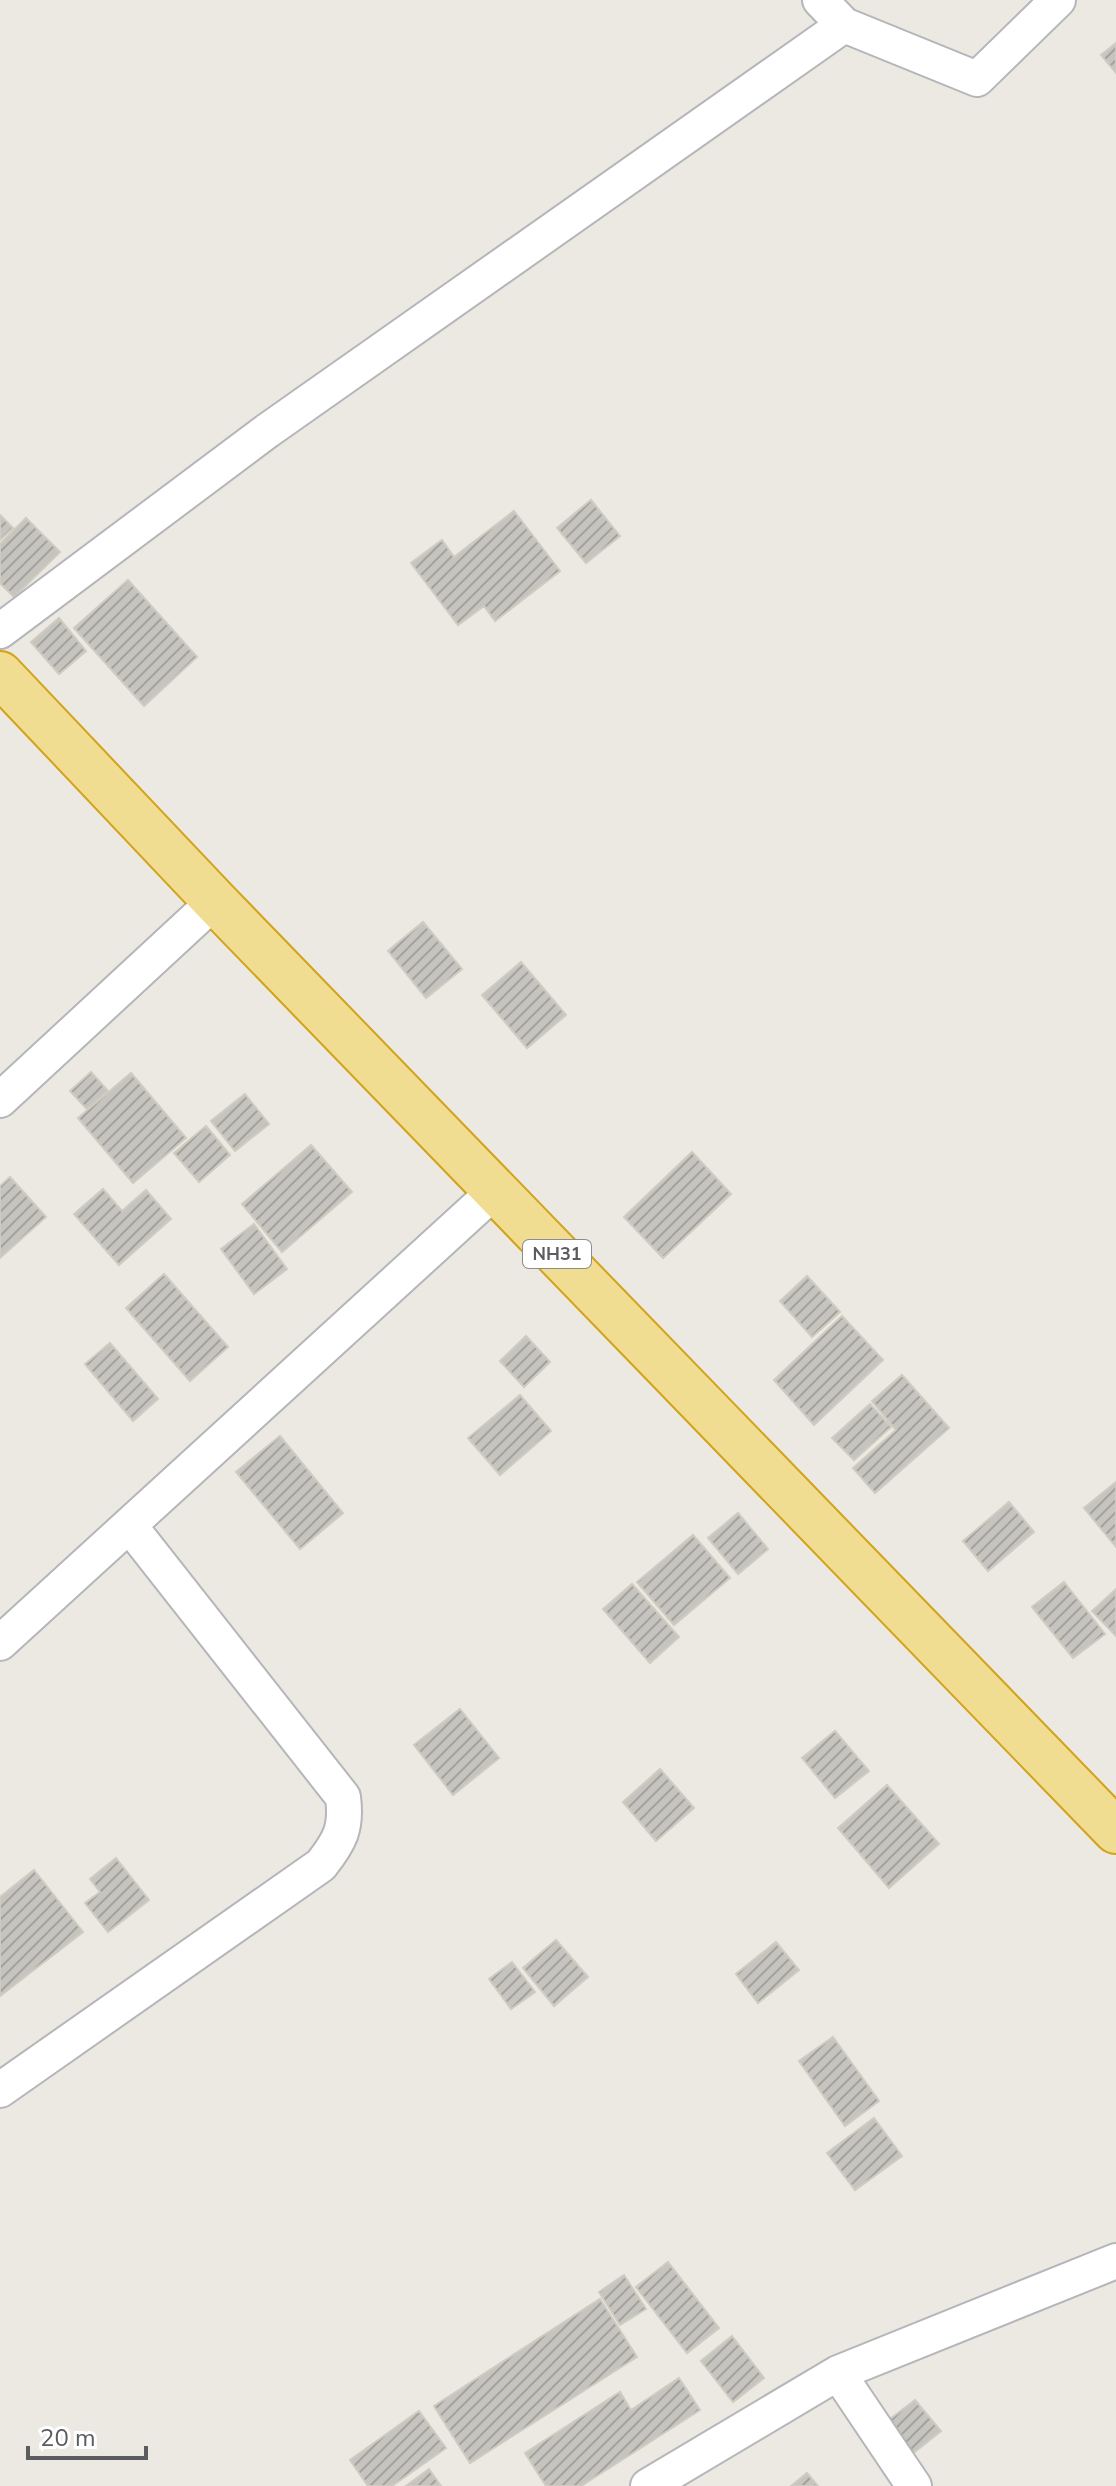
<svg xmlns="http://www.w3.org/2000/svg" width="1116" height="2486" font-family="'Nunito Sans',sans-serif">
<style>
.building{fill:url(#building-hatch);stroke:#cfcbc0;stroke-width:2}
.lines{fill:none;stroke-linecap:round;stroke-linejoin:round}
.street-casing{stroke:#b4b6ba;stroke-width:38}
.highway-casing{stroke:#d3a219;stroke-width:48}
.street{stroke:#fff;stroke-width:34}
.highway{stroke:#f0dd92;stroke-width:44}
.labels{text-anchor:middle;stroke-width:6;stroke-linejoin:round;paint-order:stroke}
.shield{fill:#fff;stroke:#8c8d90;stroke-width:2}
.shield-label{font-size:18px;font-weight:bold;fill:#5a5c60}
</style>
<defs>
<pattern id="building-hatch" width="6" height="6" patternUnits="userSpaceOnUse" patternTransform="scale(2)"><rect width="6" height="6" fill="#c6c4be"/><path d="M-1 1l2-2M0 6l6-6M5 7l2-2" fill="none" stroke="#a4a29e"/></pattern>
</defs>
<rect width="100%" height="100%" fill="#ebe9e1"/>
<path class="building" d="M1116,43V73L1101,55Z
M591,500L620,536L586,563L557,528Z
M514,511L560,571L495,621L484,606L458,625L411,563L442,540L454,557Z
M0,515L13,528L0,540Z
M26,518L60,552L14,597L0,583V544Z
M128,580L197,657L144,706L74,628Z
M59,618L86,651L59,674L31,642Z
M423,922L462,969L426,998L388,951Z
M521,962L566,1015L527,1048L482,995Z
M91,1072L108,1091L87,1109L70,1091Z
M131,1073L186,1138L133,1183L78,1118Z
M245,1094L269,1124L235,1151L211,1121Z
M206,1126L230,1155L199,1182L174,1153Z
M311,1145L352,1192L282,1252L242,1204Z
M692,1152L731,1194L663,1258L624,1217Z
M10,1177L46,1217L0,1258V1186Z
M103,1189L122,1211L146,1190L171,1219L119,1265L74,1214Z
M254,1224L287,1269L254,1294L221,1249Z
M164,1274L228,1347L190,1381L126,1308Z
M807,1276L840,1312L812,1337L780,1301Z
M842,1316L883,1360L814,1425L774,1380Z
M526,1336L550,1362L524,1387L500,1361Z
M110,1343L158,1399L133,1421L85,1364Z
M902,1375L949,1428L875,1493L853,1468L896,1430L872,1401Z
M520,1395L551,1431L500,1475L468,1438Z
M870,1404L891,1427L854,1460L832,1438Z
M280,1436L343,1513L300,1549L236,1472Z
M1116,1482V1547L1084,1508Z
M1009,1502L1034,1532L988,1571L963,1541Z
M738,1513L768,1549L738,1574L708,1538Z
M693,1535L730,1578L674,1625L637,1582Z
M1064,1582L1105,1634L1073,1658L1032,1607Z
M632,1584L679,1637L650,1663L603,1609Z
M1116,1589V1636L1092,1611Z
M460,1709L499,1758L453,1795L414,1745Z
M835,1731L869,1771L835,1798L802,1758Z
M660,1769L694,1808L656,1841L623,1802Z
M887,1785L939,1844L889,1888L838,1828Z
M116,1858L149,1900L108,1932L85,1903L100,1892L90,1879Z
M34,1870L83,1932L0,1996V1897Z
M556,1940L588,1977L554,2006L523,1968Z
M776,1942L799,1970L758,2003L736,1974Z
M512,1962L535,1992L511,2009L489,1979Z
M833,2037L879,2101L845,2126L799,2061Z
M874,2118L902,2156L855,2190L827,2153Z
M668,2262L719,2328L687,2353L636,2287Z
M624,2275L646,2309L620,2325L599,2292Z
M600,2299L637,2357L470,2463L434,2406Z
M732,2336L764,2378L733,2402L701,2361Z
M679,2378L700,2410L581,2486H546L525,2453L620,2392L631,2410Z
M915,2400L941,2431L912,2454L886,2422Z
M419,2411L446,2448L392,2486H368L350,2460Z
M429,2469L441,2486H406Z
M807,2473L818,2486H791Z"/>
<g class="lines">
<defs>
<path id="street" d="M844,25L977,79L1058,0
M0,631L267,431L844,25L820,0
M0,1100L215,901
M0,1643L496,1190
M0,2090L321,1865C340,1841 347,1828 343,1797L129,1525
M838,2373L914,2486
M648,2486L838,2373L1116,2261"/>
<path id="highway" d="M0,674L215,901L1116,1831"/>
</defs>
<use href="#street" class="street-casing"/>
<use href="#highway" class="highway-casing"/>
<use href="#street" class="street"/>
<use href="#highway" class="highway"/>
</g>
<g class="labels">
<rect class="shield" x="523" y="1240" width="68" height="28" rx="6"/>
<g class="shield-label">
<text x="557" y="1260">NH31</text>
</g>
</g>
<path d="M28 2446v12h118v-12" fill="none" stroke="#5a5c60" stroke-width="4"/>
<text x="40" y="2446" font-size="24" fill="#5a5c60" stroke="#ffffff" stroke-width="6" paint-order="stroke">20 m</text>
</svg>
